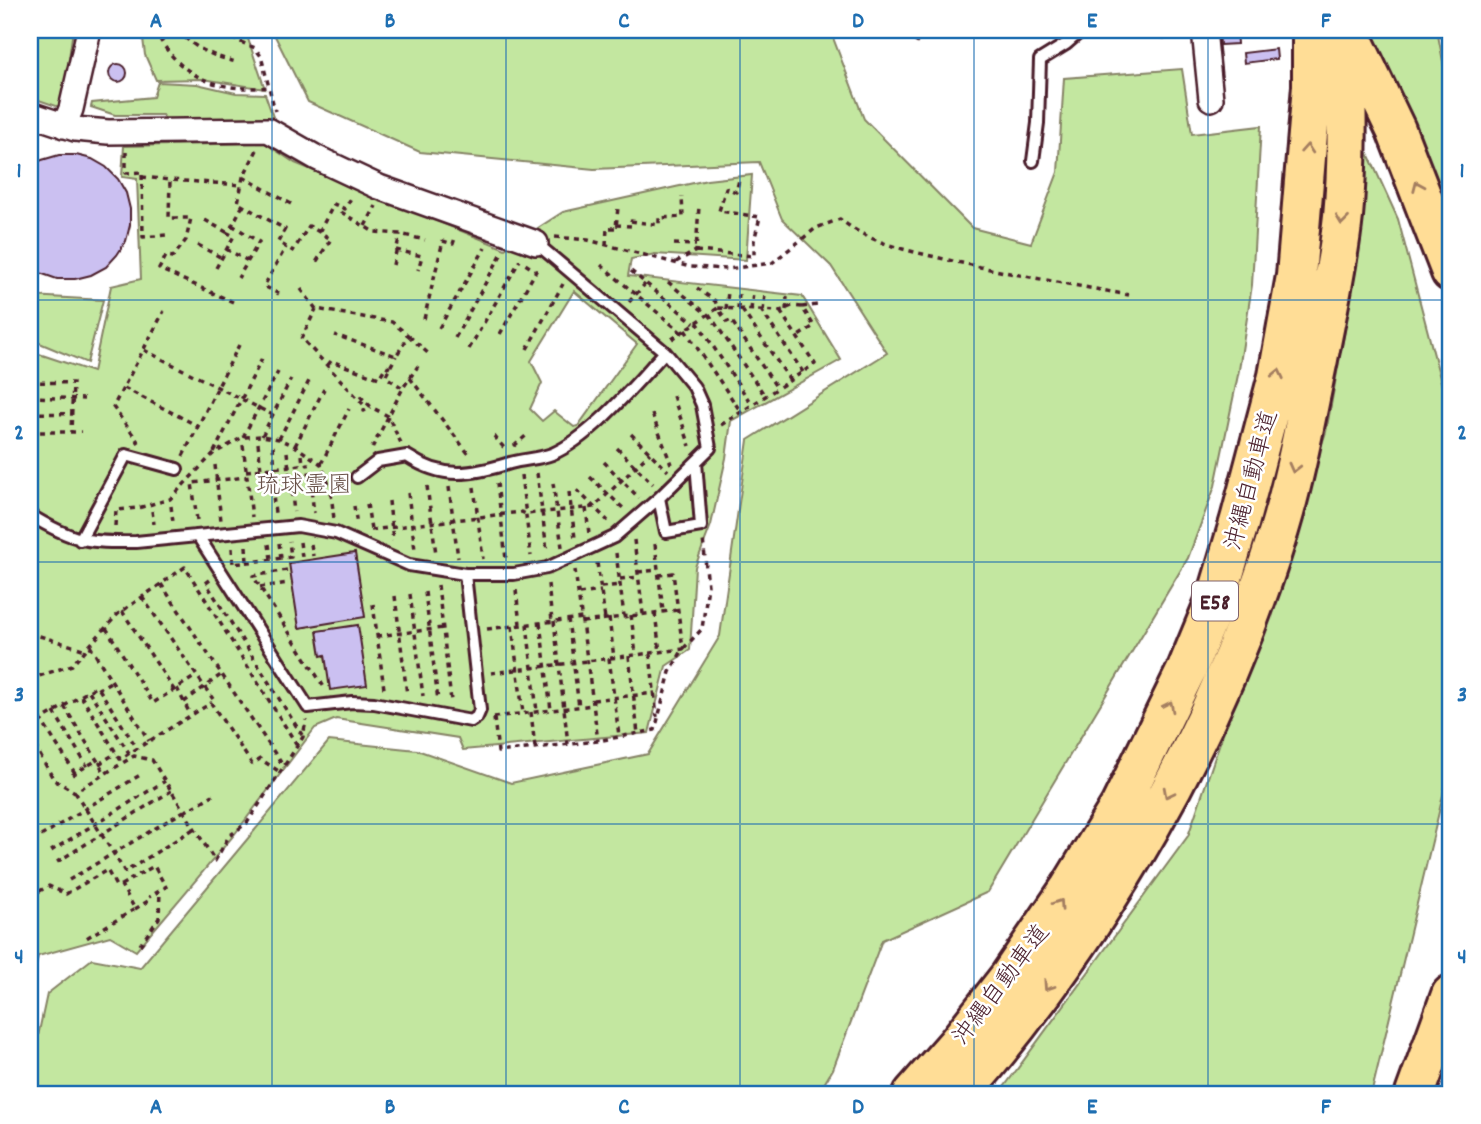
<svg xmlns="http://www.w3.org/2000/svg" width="1481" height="1124" font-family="Dekko,'Klee One',sans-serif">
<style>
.green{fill:#c3e7a0;stroke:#868366;stroke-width:2;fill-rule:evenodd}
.building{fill:#cbc0f1;stroke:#4a1f2b;stroke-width:2}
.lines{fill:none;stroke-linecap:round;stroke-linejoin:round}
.lane-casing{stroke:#4a1f2b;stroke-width:16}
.street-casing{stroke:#4a1f2b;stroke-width:28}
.highway-casing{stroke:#4a1f2b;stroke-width:44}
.path{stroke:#4a1f2b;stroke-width:3.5;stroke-dasharray:5 5;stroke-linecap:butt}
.lane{stroke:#fff;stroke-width:10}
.street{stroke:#fff;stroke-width:23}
.highway{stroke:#ffdd96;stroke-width:38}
.oneway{stroke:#a47e60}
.grid{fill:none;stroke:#1f6fb2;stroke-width:2;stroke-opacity:0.55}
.labels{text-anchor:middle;stroke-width:5;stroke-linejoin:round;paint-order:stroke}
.shield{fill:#fff;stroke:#80626b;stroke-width:2}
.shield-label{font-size:23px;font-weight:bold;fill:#4a1f2b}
.street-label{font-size:24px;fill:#4a1f2b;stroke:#fff}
.park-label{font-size:24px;fill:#685148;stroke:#fff}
.neatline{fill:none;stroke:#1f6fb2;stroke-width:2.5}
.grid-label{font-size:23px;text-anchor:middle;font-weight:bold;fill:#1f6fb2}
</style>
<rect width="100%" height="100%" fill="#fff"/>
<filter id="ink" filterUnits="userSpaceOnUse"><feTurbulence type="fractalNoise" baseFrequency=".0143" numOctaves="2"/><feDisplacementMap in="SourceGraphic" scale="14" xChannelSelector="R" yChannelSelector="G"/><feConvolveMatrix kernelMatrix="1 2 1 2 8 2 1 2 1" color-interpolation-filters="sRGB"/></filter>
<g filter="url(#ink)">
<path class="green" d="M30,30H73L62,108L30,97Z
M142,30H245L265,89L203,79L156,80L145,55Z
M272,30H830L864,119L972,228L1031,243L1058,172L1064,78L1182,69L1192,134L1261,126L1252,285L1239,370L1215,486L1188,558L988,892L882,940L833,1069L818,1094H30V1074L47,994L92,959L140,968L329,741L417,750L511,783L648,754L720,636L748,440L887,353L831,266L782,219L759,162L594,169L420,152L308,102Z
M1369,30H1437L1451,103V234Z
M158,82L197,84L236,93L265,94L273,117L168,123L162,115H115L91,107L92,103L153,97Z
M1361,138L1398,219L1445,397L1451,542V762L1372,1091L1371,1094H999L1188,836L1326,432L1358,259Z
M265,143L295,163L505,249L563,212L707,180L752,175L746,260L655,254L631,259L628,276L802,296L841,360L731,421L726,458L711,525L695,567L690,650L666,666L649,733L463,750L458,738L336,719L315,728L234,835L136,951L110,936L38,956L30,994V351L93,372L111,286L141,279L137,179L122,177L124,146ZM574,291L637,344L578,426L574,427L554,411L542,421L530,409L542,383L531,361Z
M30,296L103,300L87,363L30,339Z"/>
<path class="building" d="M897,30H919L923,33L917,43Z
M1142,30H1170V39L1142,36Z
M1219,30H1236L1237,44L1220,45Z
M1276,49L1277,59L1244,63L1243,53Z
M109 73a9 9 0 1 1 18 0a9 9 0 1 1-18 0Z
M59,155H76L92,159L106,167L118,179L126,193L130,209V225L126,241L117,255L106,267L91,275L75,279H57L40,273L30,266V167L42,160Z
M355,553L365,617L299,628L289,563Z
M358,625L367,685L330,690L325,655L321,656L317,631Z"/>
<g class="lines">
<defs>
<path id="lane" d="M1033,161L1038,123L1040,60L1066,44L1082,30
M357,477L378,461L407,456C443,480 471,475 510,463C524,459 539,459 552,454C592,437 635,384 665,352
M659,498L666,532L701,526L696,462
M30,515C72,541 87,543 136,542L298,526L336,533L409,565L465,574H514L547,568L614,537L659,498L710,448L702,405L694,387L665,352L536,243
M198,536L308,707L352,702L374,703L471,721L477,717L480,710L465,574
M80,540L126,455L177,469"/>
<path id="street" d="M1204,30L1211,99
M30,114L75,129L108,132L268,130L317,158L379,187L536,243
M64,126L71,109L89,30"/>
<path id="highway" d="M1351,36L1396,130L1451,272
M913,1094L957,1044L1010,976L1070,888L1120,806L1187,669L1218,594L1240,520L1278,376L1296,276L1312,86V30
M961,1094C1102,931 1216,737 1279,530C1296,474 1306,416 1318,359C1327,312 1338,264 1343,216C1349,154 1346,92 1345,30
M1415,1094L1451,995"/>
</defs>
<use href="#lane" class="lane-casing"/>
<use href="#street" class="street-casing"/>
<use href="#highway" class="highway-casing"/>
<path class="path" d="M178,30C194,49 213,56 236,62
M181,30L161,41C186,81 224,92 270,87
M213,30L255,48L261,56L275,111
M257,150L243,177L238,203L285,229L278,242L293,251L309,226L331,239L315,264
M126,152V173L142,172L143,237L167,235
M142,177L170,180
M243,177L293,205
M341,212L374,232L400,234L425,240
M205,220L228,233
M232,225L259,242L238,278
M616,225L631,226V221L659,225V218L683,217L682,196
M365,226L376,206
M319,232L334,204L345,209L352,196
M555,237L588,240L690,267L728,269L772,263L816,228L840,219C870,244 907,250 944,259C1005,273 1067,284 1129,295
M674,244L696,245
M198,245L222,258
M606,245L607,228H616L618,207
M226,249L248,261
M396,250L422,256L418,270
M696,251L754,256V241L760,217L719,211L726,188L736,192L739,180
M676,262L696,251L699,206
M393,265L400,234
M601,265L682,333
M216,268L234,236L228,233L243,205
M631,271L694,323
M668,282L708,315
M697,288L715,301L718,308L780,311L792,306L802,307L814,326L797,337
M301,289L316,309L392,322L409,336L396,356L335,335
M279,294L264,286L286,247
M233,302L159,269L166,256L173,257L186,240L191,218H169L170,180L242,185
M629,302L645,284
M802,307L817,305
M726,309L728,292
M738,309L739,292
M742,310L790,380
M751,310L753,293
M761,310L803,372
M786,310L787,297
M763,311L765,295
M709,314L765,396
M424,319L443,241L453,244L455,238
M697,322L752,405
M439,328L485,248
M685,330L741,412
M500,334L536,271L525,264
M409,336L431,356
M455,338L502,253
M301,339L316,309
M672,339L718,308L727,322L731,320L777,388
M305,342L365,406L364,411L371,407
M469,349L520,260
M527,349L563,284
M144,350L273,415
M30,362V411
M328,365L331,361L379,378L386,366L390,368
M386,375L396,356
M410,378L471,457
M389,379L403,388
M30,382L73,383L71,432
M124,388L198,426
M360,396L371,407L388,416L401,443
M673,396L690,446
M30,397L84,399
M30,413L72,414
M652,414L671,464
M721,425L815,364L780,311
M30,432H81
M631,434L668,471
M262,436L291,379
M494,436L505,449
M243,437L278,372
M279,439L309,381
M139,443L113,407L164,311
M258,443L261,469
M243,445L252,517
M273,446L275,468
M295,446L324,389
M514,446L528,434
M372,448L403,388L418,366
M617,448L653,484
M214,452L262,359
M287,452L294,512
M302,455L303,464
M183,456L239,345
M604,462L639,498
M321,464L349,409
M215,465L221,521
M270,468L275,513
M246,471L308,464L314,513
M537,473L547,550
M521,475L531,556
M590,477L624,509
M497,483L506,559
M553,483L562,547
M427,486L436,554
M449,487L458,558
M474,487L483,559
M577,490L608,521
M569,492L575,538
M331,493L334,519
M408,493L415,550
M389,501L393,541
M367,504L371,529
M171,506L173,522
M354,506L357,525
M586,508L589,534
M152,511L154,524
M197,520L192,483L247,477
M115,526L116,510L138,508L170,499L213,454L243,437L262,436L279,439L295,446L321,464L329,485L345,487
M371,530L521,512L526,514L594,507L650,453
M634,540L643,614
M300,542L302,557
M279,543L281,558
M269,544L271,559
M311,544L313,556
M655,544L663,611
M246,546L247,562
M232,548L233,564L291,557L289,541
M616,553L624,616
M597,563L605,619
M287,570L253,576L324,687
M575,570L598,741
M638,572L658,570
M620,579L639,577
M210,580L206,583L302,735
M161,584L284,767
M548,584L552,621
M438,585L451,701
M260,587L289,583
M601,587L620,585
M516,590L520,624
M425,592L438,701
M410,594L423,696
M579,594L601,591
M395,596L407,695
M142,597L213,699
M373,604L384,689
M122,611L174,690
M655,613L660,652
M631,615L636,655
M609,618L614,658
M568,619L579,707
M554,621L568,744
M583,622L678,610
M540,623L551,710
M527,624L537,712
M512,626L523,713
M106,628L153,703L196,676
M487,629L582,618
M30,635L33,634L86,650
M377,636L443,628
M90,646L149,741
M650,654L657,717
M629,656L638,734
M609,658L619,736
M491,673L683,649L673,573L659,575
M30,679L72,665L118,614L185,567L297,745
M177,688L190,714
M99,689L137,748
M89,691L129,753
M81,696L120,759L211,703L252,764L260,759L280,772
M593,700L655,693
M184,702L222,674
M64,706L103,770
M54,712L87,766
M531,712L535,748
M494,717L593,705
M494,718L498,752L598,741L655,730L670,672L683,649L702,629L708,586L703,539
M30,737L54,780L75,792L134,756L152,760L215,861L229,836L247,823L303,737L306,720
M99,764L116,753
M75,773L41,720L97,686L99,689L112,681
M72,775L97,760
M75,792L125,872L195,828
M184,812L213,795
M41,836L140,775
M51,851L165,781
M57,862L171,791
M69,880L184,811
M121,885L154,866L166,887L149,897
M30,896L49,886L66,894L107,870L116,886L121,885L135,909L83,940
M135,909L148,901
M140,945L159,918L160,891
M30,968L32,1001L30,1013"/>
<use href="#lane" class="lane"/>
<use href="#street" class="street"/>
<use href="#highway" class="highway"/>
</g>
<defs><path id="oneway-chevron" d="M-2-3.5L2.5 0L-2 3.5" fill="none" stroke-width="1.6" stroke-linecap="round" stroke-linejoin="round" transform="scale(1.75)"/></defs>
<g class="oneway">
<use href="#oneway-chevron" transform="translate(1307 149) rotate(-86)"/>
<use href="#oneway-chevron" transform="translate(1418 186) rotate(-113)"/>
<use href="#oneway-chevron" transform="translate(1342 220) rotate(97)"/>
<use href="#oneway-chevron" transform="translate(1278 374) rotate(-78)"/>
<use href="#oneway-chevron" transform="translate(1294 468) rotate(104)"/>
<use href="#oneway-chevron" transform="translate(1169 706) rotate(-64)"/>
<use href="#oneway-chevron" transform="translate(1168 793) rotate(117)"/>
<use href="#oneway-chevron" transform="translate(1059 904) rotate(-56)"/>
<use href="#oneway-chevron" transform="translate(1048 986) rotate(124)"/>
</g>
</g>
<path class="grid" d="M272,30V1094M506,30V1094M740,30V1094M974,30V1094M1208,30V1094M30,300H1451M30,562H1451M30,824H1451"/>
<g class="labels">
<rect class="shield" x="1192" y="581.5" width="46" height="39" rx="5"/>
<g class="shield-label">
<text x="1215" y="609">E58</text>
</g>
<g class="street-label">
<text transform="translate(1250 480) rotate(-75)" y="8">沖縄自動車道</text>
<text transform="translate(1000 984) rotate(-53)" y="8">沖縄自動車道</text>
</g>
<g class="park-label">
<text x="304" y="492">琉球霊園</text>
</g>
</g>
<rect width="1481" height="1124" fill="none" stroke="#fff" stroke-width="77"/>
<rect x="38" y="38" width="1404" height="1048" class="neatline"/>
<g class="grid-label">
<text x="156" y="27">A</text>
<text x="390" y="27">B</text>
<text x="624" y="27">C</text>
<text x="858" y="27">D</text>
<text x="1092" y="27">E</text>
<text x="1326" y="27">F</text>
<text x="19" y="177">1</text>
<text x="1462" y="177">1</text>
<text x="19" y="439">2</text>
<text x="1462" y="439">2</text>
<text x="19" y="701">3</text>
<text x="1462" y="701">3</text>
<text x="19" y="963">4</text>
<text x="1462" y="963">4</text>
<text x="156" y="1113">A</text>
<text x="390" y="1113">B</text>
<text x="624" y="1113">C</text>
<text x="858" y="1113">D</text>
<text x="1092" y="1113">E</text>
<text x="1326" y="1113">F</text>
</g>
</svg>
